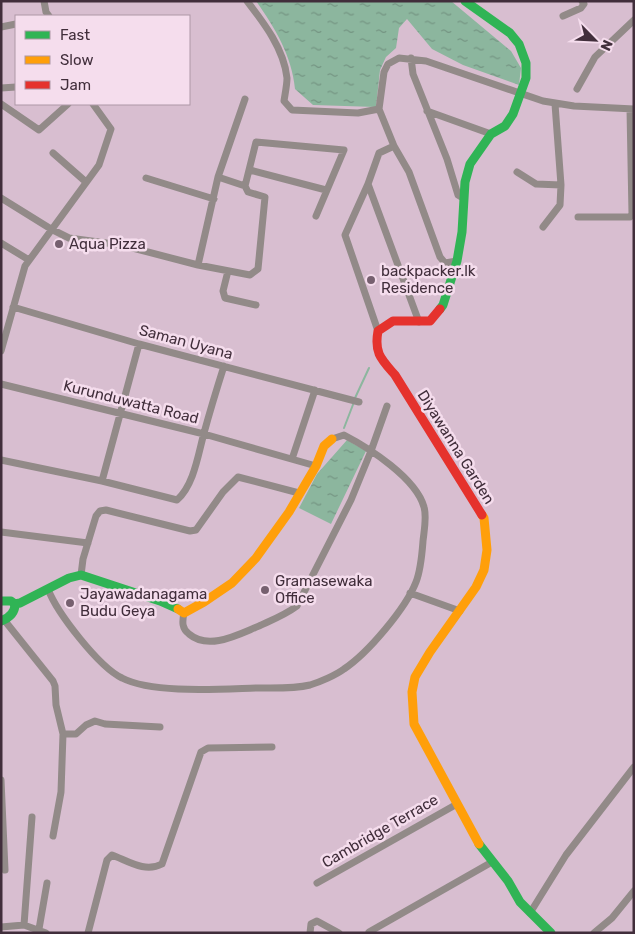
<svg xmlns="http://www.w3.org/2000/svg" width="635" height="934" font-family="Rubik,sans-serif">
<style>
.water{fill:url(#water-ripples)}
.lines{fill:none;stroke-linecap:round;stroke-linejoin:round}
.stream{stroke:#8cb69e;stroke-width:2}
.street{stroke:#928a88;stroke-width:7}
.fast{stroke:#30b455;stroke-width:9}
.slow{stroke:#ff9f0a;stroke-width:9}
.jam{stroke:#e5322d;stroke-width:9}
.poi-dot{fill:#76606f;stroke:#f5dded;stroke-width:2}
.labels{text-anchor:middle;stroke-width:5;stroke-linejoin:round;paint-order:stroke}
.poi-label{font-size:15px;fill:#412e3b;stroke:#f5dded;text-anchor:start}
.street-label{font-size:15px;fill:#412e3b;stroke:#f5dded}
</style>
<defs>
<pattern id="water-ripples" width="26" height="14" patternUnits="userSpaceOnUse" patternTransform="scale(1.25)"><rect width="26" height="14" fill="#8cb69e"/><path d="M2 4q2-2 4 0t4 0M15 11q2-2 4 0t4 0" fill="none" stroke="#749482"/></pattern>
</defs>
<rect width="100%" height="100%" fill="#d8bed0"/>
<path class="water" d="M256,1H451L511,51L521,68L519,85L463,65L432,49L407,19L399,28L396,48L386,57L380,70L376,107L313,105L295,89C292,56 275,28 256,1Z
M347,440L366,451L331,524L299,508L317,474Z"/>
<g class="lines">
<path class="stream" d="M355,398L369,368
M344,428L354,402"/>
<path class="street" d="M44,1L46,12L49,16
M247,1C264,23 284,49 287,78C287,85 285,94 284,101L292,110L358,113L379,109
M563,16L581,8L584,4L582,1
M1,27L16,24
M411,58L413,74L447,159L458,195L463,198
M1,88L16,87
M577,89L595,57L634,20
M1,104L39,130L68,104
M427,111L491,134
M53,153L86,182
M250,170L326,190
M517,172L536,184L561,185
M218,177L245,186
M146,178L214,199
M368,184L419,322
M1,198L51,229L69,238L121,245L198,265L250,275L258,269L265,197L248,192L245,186L256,142L344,150L316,216
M578,217H630L632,214L630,109
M543,227L560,205L561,185L555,104
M1,243L29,260
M457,261L445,263L440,257L409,172L394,146L379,109L384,72L388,64L399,58L426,61L543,101L574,106L634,109
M198,265L218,177L245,99
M228,271L223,291L225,298L256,305
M13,307L139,344L359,402
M378,331L345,235L368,184L379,153L394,146
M1,351L25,266L99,165L111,129L93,104
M1,384L204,434L316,466
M292,459L315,390
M1,460L102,481L177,500C194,485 198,455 204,433C210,411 217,388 224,366
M102,481L139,344
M1,532L88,543
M81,575L83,559L96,516L100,511L106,510L190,531L196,530L223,492L238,477L299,493
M48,589C57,613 99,667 122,678C153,694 221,689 257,688C274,688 293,689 310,685C320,682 336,675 344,669C368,653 406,608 416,582C421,569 422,554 423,541C424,531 427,517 424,507C416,478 369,448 344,435L332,439
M410,593L460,611
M184,613C182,622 182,629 189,634C209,651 239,634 259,626C272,620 285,615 297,606L351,500L371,451L387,406
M5,621L53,681L55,686L56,705L63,734L61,792L53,836
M63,734H76L86,725L95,721L105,724L160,727
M1,780L5,870
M317,883L457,804
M530,913L566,855L634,767
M24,925L32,817
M1,927L24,925L46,933
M39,929L47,883
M369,932L492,862
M88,933L107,860L112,855C128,861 145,873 162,864L201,752L208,748L272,747
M310,933L311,924L317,921L339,933
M594,933L612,918L634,891"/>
<path class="fast" d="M440,309L443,305L457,261L462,232L465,182L470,164L491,134L505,126L513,114L526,78V63L519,44L510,33L465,1
M1,601H11L15,604L20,603L69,578L81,575L160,601L178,609
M1,621C9,618 15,613 15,604
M479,844L508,881L520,902L551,933"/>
<path class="slow" d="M178,609L184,613L204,602L232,583L256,558L289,512L316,466L324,446L332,439
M479,844L414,724L412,692L415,677L430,652L476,587L484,570L487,550L484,518L482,515"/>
<path class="jam" d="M440,309L430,321H393L378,331C374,353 381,359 395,375L482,515"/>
</g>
<g class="poi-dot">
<circle cx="59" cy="244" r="5"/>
<circle cx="371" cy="280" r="5"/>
<circle cx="265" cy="590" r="5"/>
<circle cx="70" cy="603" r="5"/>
</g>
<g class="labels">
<g class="poi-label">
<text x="69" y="249">Aqua Pizza</text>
<text x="381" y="276">backpacker.lk<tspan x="381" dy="17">Residence</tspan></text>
<text x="275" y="586">Gramasewaka<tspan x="275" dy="17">Office</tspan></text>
<text x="80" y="599">Jayawadanagama<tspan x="80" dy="17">Budu Geya</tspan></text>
</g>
<g class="street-label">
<text transform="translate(186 342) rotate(15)" y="5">Saman Uyana</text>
<text transform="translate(131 402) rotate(14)" y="5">Kurunduwatta Road</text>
<text transform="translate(456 447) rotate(58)" y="5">Diyawanna Garden</text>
<text transform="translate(380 831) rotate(-30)" y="5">Cambridge Terrace</text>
</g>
</g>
<rect width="635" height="934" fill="none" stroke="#412e3b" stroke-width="5"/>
<rect x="15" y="15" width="175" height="90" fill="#f5dded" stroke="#ad97a6"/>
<rect x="25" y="31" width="25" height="8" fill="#30b455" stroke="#ad97a6"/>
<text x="60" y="40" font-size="15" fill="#412e3b">Fast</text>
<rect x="25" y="56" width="25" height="8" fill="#ff9f0a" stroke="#ad97a6"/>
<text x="60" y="65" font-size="15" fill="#412e3b">Slow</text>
<rect x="25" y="81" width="25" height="8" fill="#e5322d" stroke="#ad97a6"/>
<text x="60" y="90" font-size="15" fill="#412e3b">Jam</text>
<g transform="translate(595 40) rotate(114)" stroke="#f5dded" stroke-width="4" paint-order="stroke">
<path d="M0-4L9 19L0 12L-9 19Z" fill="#412e3b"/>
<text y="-8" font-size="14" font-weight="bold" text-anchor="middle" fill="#412e3b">N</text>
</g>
</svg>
